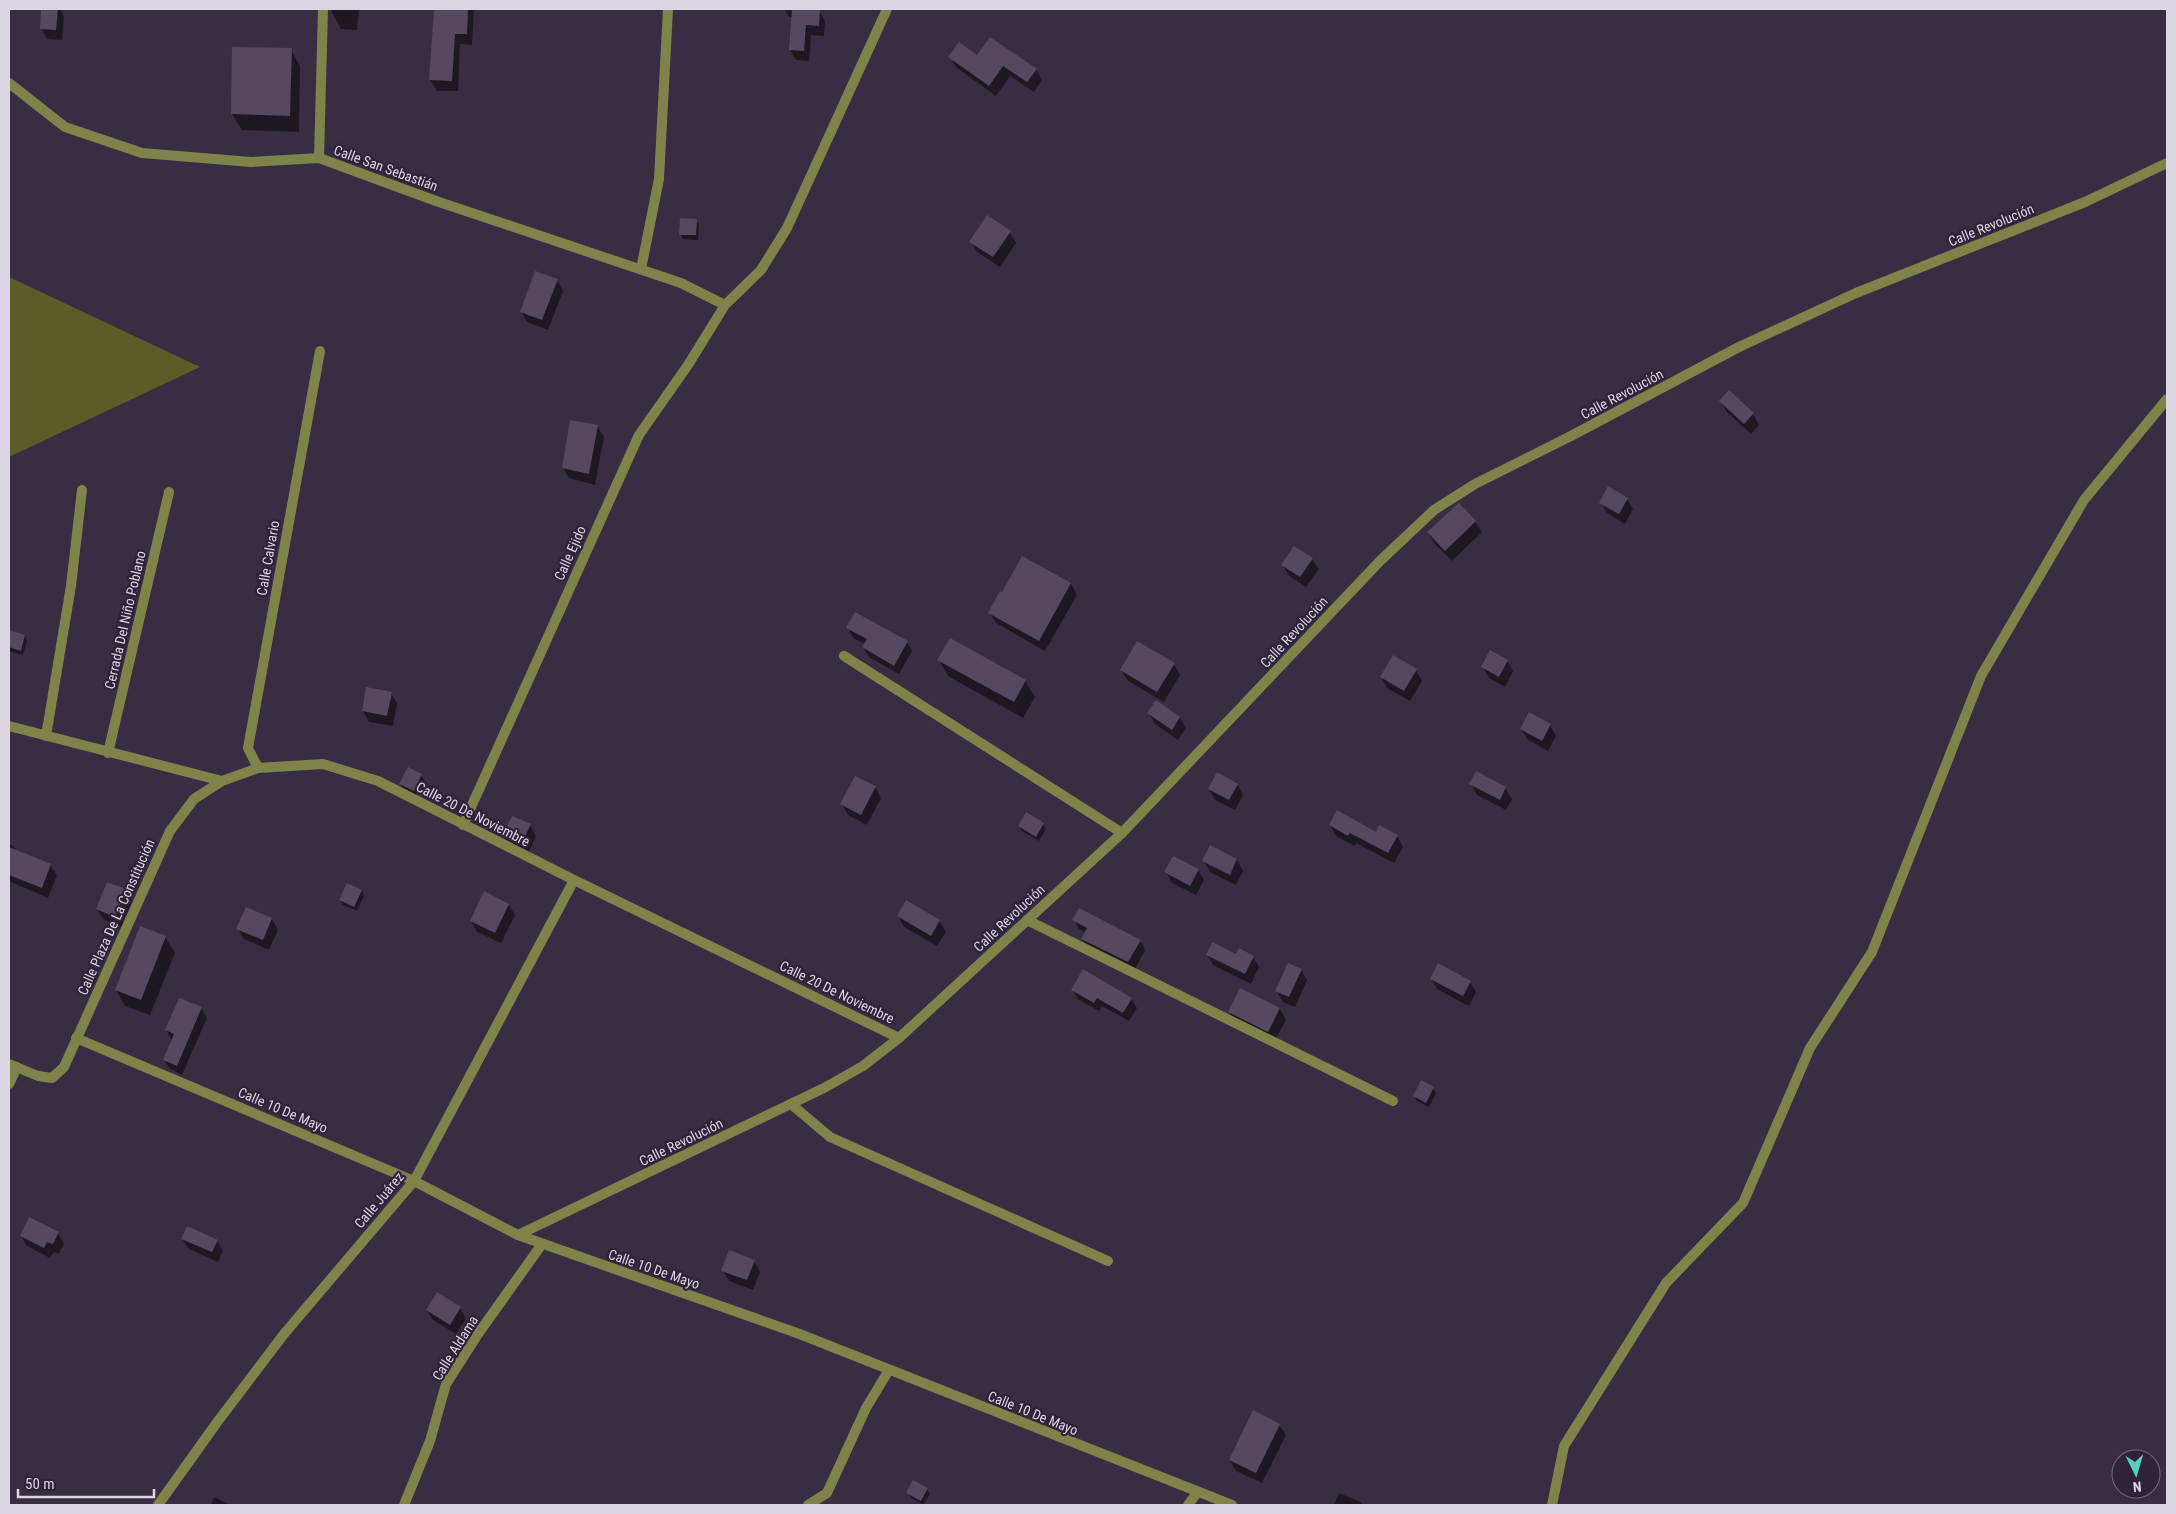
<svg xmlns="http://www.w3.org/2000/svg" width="2176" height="1514" font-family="'Roboto Condensed',sans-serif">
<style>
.green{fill:#5b5d28}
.shadow{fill:#0007}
.building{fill:#554860}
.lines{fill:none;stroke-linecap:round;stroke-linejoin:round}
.service{stroke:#7e8449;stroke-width:10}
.minor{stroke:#7e8449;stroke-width:10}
.tertiary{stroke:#7e8449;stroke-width:10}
.labels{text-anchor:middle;stroke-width:4.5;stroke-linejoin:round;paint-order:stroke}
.street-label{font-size:14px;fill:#dcd5e3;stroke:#2f2339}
</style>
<rect width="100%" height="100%" fill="#392d43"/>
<path class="green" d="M9,277L200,367L9,457Z"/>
<path class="shadow" d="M43,9H60L64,17L62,40L47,39L41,28Z
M330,9H359L357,30L341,29Z
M435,9H474L472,45L460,44L458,91H437L430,80Z
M784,9L819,11L825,21L824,36L811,35L809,61L796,60L790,50L792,17H789Z
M291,50L300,66L299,132L242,130L232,114Z
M950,57H978L1036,69L1042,80L1034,92L1010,76L996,96L956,67Z
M696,220L699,225L698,240L683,239L680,234Z
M1010,232L1016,243L1000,267L977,252L971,242Z
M557,280L563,291L548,330L527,322L521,311Z
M1721,402L1753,414L1759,425L1751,434L1727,412Z
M597,426L604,437L595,485L569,478L563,468Z
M1627,499L1633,509L1625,524L1607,513L1601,503Z
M1459,504L1475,522L1482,532L1452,561L1434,543L1428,533Z
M1022,558L1071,584L1077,595L1045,651L996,623L990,613L1003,594Z
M1312,559L1319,569L1306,587L1289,576L1283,565Z
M848,628L907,642L912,651L899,674L869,657L863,647L865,644L853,638Z
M10,632L25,636L27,641L23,655L9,651Z
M939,660L1025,681L1035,697L1023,718L948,676Z
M1507,661L1513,671L1505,687L1489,678L1483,667Z
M1174,664L1180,675L1164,702L1128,681L1121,670Z
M1416,670L1422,681L1410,701L1387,688L1381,677Z
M391,693L397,703L393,726L369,722L363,711Z
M1149,713L1180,718L1186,728L1178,740L1155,724Z
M1550,725L1556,736L1548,751L1528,740L1521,729Z
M1476,773L1505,788L1512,799L1506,810L1477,795L1471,784Z
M421,775L424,780L416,795L403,789L400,784Z
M1237,784L1243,795L1235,810L1215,800L1209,789Z
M875,787L881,798L867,825L848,815L842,804Z
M1026,814L1043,824L1046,829L1039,841L1022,831L1019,826Z
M530,825L536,836L527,855L510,847L504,836Z
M1330,825L1397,836L1403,847L1394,863L1356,843L1355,846L1336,836Z
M9,844L13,846L16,851L50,865L57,875L48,898L9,881Z
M1237,860L1243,871L1236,885L1210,872L1204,861Z
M1198,870L1204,880L1196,895L1172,883L1166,872Z
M348,885L362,891L364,896L357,911L343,905L340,900Z
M125,890L132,901L121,927L103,919L97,909Z
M509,905L515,915L501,943L477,932L471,921Z
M898,916L939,921L946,932L937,946L904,927Z
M272,919L278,930L269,950L244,939L238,929Z
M1074,920L1140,940L1145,950L1134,971L1087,948L1082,939L1085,932L1079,929Z
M165,937L175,953L150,1015L125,1006L116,990Z
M1207,955L1253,957L1259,967L1251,984L1213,965Z
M1301,970L1307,980L1295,1007L1283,1002L1277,991Z
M1431,979L1470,982L1476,992L1469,1006L1437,989Z
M1241,989L1280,1009L1286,1020L1274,1042L1235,1022L1229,1012Z
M1073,990L1131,999L1137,1008L1129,1021L1102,1006L1099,1011L1078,999Z
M201,1008L207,1018L182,1075L170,1069L164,1060L172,1040L166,1030Z
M1433,1088L1436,1093L1429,1107L1417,1101L1414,1096Z
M58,1233L64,1244L59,1254L54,1252L50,1258L27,1246L21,1236Z
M182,1239L217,1241L223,1251L218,1262L189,1249Z
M754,1261L760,1272L753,1290L729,1281L723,1270Z
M460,1308L466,1319L456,1334L433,1320L427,1310Z
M1279,1425L1286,1435L1262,1483L1236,1471L1230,1460Z
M927,1489L930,1494L923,1505L911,1498L908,1493Z
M1339,1493L1361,1502L1363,1505H1334Z
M214,1497L231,1505H211Z"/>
<path class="building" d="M41,9H58L56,30L40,29Z
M434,9H468L467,34H455L452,81L429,80Z
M792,9H820L819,26L806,25L804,51L789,50Z
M990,37L1037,69L1027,82L1003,66L989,86L948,57L959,42L977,55Z
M232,47L292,48L290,116L231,114Z
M987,215L1011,231L993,257L969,242Z
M680,218L697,219L696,235H679Z
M535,271L558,279L542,320L520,312Z
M1729,390L1754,413L1744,424L1719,401Z
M570,420L598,425L589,474L562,468Z
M1608,486L1628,498L1619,514L1599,503Z
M1459,503L1476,521L1445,551L1427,532Z
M1294,546L1313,558L1300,577L1281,565Z
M1022,556L1071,583L1039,641L988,613L1000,591L1002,592Z
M855,612L908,641L894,666L862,647L867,639L846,628Z
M9,630L25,635L21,651L9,647Z
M950,638L1026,680L1014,702L937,660Z
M1137,641L1175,663L1157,692L1120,670Z
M1490,650L1508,660L1499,677L1481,667Z
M1393,655L1417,669L1404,691L1380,677Z
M366,687L392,692L387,716L362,711Z
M1156,700L1180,717L1172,730L1147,713Z
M1529,712L1551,724L1542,741L1520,729Z
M408,767L422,774L414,791L399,784Z
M1476,771L1506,787L1500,800L1469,784Z
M1217,772L1238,784L1229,800L1208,789Z
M855,776L876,786L861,815L840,804Z
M1337,810L1376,832L1379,825L1398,835L1388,853L1350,833L1348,836L1329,825Z
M1026,812L1044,823L1036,837L1018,826Z
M512,816L531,824L521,845L502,836Z
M1210,845L1237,859L1230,875L1202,861Z
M9,847L51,864L42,888L9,875Z
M1173,856L1199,869L1190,886L1164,872Z
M107,882L126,889L115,917L96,909Z
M347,883L362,890L354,907L339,900Z
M484,891L509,904L495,933L470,921Z
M906,900L940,920L931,936L897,916Z
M246,907L272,918L263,940L236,929Z
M1079,908L1141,940L1128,962L1081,939L1087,928L1072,920Z
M140,926L166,936L141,1000L115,990Z
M1212,942L1236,954L1239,948L1254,956L1245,974L1206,955Z
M1288,963L1302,969L1289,997L1275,991Z
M1438,963L1471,981L1463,996L1430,979Z
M1083,969L1132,998L1123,1013L1097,998L1094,1003L1071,990Z
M1240,988L1280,1008L1268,1032L1228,1012Z
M179,998L202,1007L177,1066L163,1060L174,1034L165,1030Z
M1421,1080L1434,1087L1426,1103L1413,1096Z
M29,1217L59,1232L53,1244L47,1242L44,1248L20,1236Z
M187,1226L218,1240L212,1252L181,1239Z
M729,1250L755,1260L747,1280L721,1271Z
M437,1292L461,1307L450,1325L426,1310Z
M1253,1410L1280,1424L1256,1473L1229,1460Z
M913,1480L928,1488L921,1501L906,1493Z"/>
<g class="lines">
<path class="service" d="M1188,1505L1197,1493"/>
<path class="minor" d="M9,83L65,127L142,153L251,162L319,158L436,201L681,283L725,305
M319,158L323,9
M641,269L659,179L668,9
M844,656L1122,833
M9,726L222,781L258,768L323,764L378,781L574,880L899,1038
M46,736L71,586L82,490
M108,753L169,492
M258,768L248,748L320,351
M463,825L639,435L688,365L725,305L761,270L787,228L887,9
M1027,920L1393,1101
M76,1038L414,1181L518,1235
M9,1064L38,1076L52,1078L64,1067L170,831L194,799L222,781
M9,1084L17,1067
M791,1104L830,1137L1108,1261
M158,1505L218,1421L284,1334L414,1181L574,880
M404,1505L430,1441L446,1384L478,1334L542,1244
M808,1505L827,1493L866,1408L889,1370
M1552,1505L1564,1446L1666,1283L1743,1203L1810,1048L1872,952L1981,676L2084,500L2167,399"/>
<path class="tertiary" d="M518,1235L824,1088L863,1066L899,1038L1122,833L1380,561L1434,510L1475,484L1571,436L1739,347L1856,293L2085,202L2167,163
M518,1235L797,1333L1232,1505"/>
</g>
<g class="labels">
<g class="street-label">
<text transform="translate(386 168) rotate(20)" y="5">Calle San Sebastián</text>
<text transform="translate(1991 225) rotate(-22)" y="5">Calle Revolución</text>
<text transform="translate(1622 394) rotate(-28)" y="5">Calle Revolución</text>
<text transform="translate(570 553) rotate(-66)" y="5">Calle Ejido</text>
<text transform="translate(268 558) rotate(-80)" y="5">Calle Calvario</text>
<text transform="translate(125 620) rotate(-77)" y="5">Cerrada Del Niño Poblano</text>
<text transform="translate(1294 632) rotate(-47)" y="5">Calle Revolución</text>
<text transform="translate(473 814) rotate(27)" y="5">Calle 20 De Noviembre</text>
<text transform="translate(116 917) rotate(-66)" y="5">Calle Plaza De La Constitución</text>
<text transform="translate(1009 918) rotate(-43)" y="5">Calle Revolución</text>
<text transform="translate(837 992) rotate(26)" y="5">Calle 20 De Noviembre</text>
<text transform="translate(283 1110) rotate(23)" y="5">Calle 10 De Mayo</text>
<text transform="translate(681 1142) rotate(-26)" y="5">Calle Revolución</text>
<text transform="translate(379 1200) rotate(-50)" y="5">Calle Juárez</text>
<text transform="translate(654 1269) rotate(19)" y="5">Calle 10 De Mayo</text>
<text transform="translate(455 1348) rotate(-58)" y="5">Calle Aldama</text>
<text transform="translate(1033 1413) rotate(22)" y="5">Calle 10 De Mayo</text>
</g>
</g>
<rect width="2176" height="1514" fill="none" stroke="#dcd5e3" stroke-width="20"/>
<g transform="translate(2136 1474) rotate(175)"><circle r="24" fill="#2f2339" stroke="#746a7d"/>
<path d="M0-4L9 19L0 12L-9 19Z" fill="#58cebf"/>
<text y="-8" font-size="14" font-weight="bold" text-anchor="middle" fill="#dcd5e3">N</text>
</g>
<path d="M18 1489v8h136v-8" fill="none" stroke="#dcd5e3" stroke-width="2.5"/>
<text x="25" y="1489" font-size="15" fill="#dcd5e3" stroke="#2f2339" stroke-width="4" paint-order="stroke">50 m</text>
</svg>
